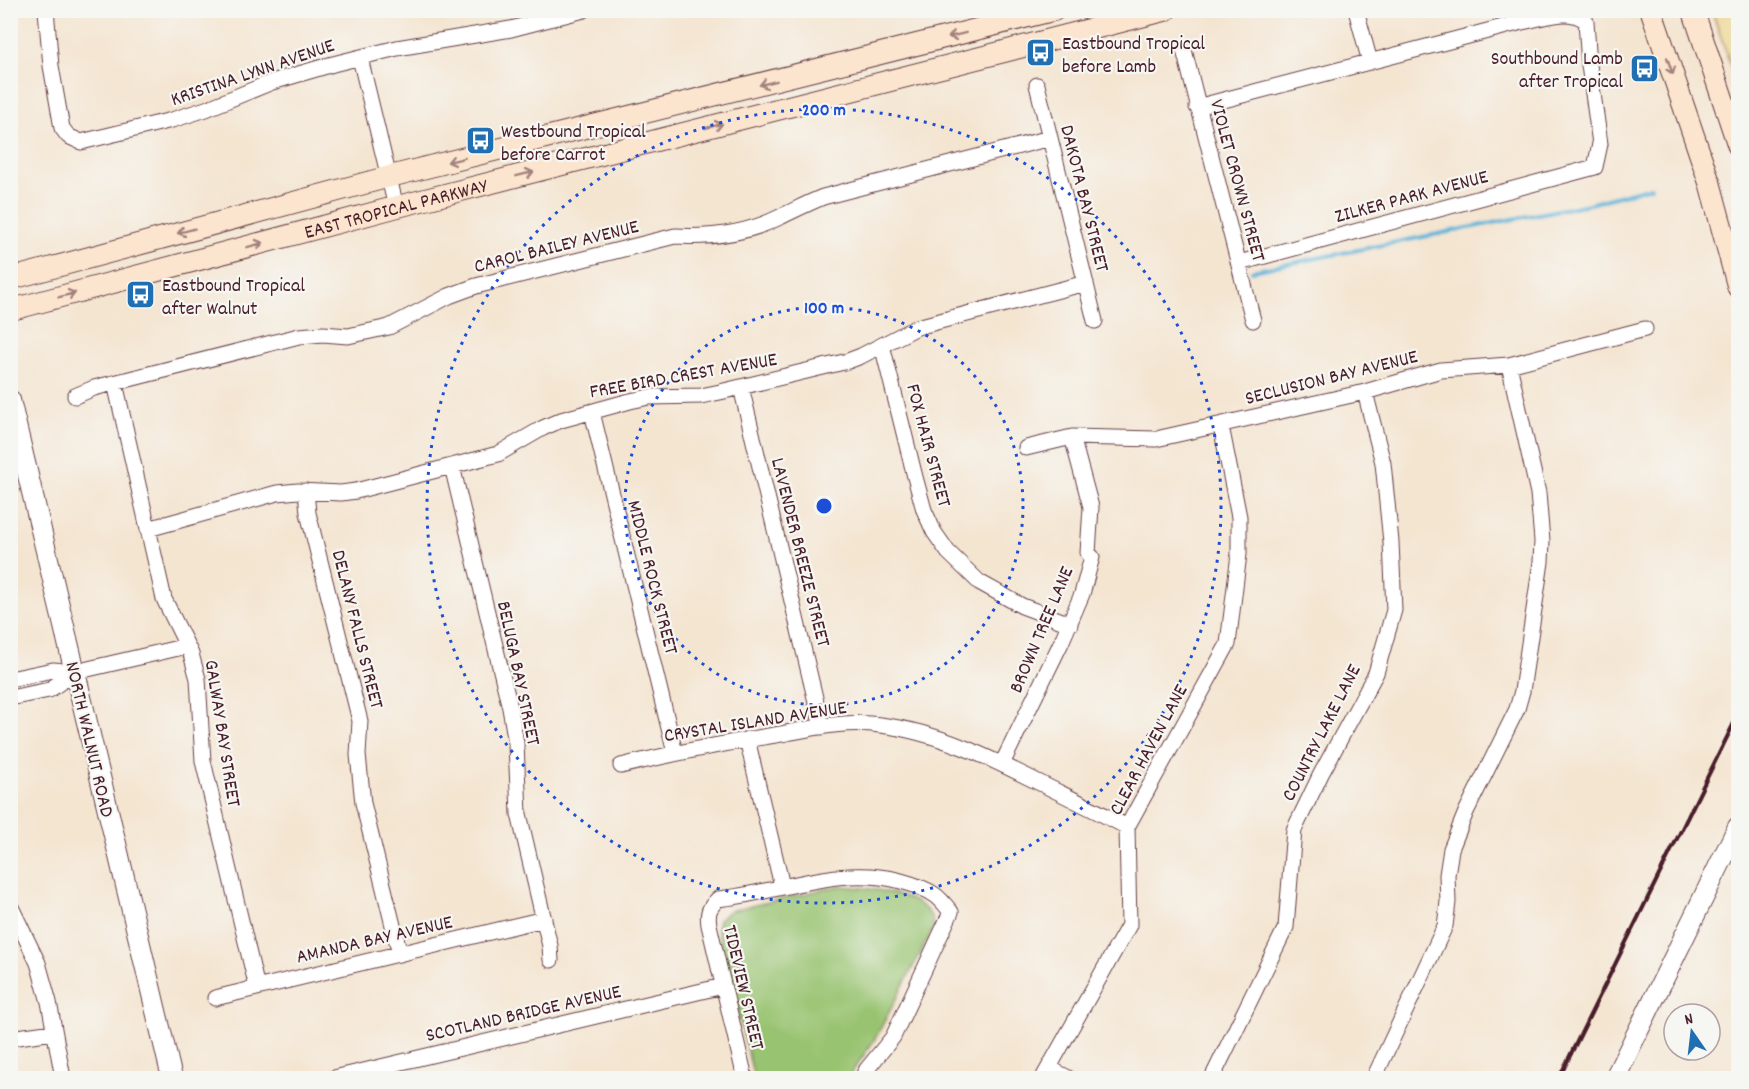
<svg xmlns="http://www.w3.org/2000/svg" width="1749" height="1089" font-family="Dekko,sans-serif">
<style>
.green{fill:#98c370;stroke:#71714e;stroke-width:1.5}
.sand{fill:#eeda9e;stroke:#9c7c64;stroke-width:1.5}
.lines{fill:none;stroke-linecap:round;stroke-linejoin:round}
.stream{stroke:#5cb4d9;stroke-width:4}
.minor-casing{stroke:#643d44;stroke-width:17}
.tertiary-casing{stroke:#643d44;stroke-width:22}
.secondary-casing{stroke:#643d44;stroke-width:23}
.minor{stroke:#fff;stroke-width:15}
.tertiary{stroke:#fff;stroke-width:20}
.secondary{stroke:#fce5cf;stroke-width:21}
.rail{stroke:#4a1f2b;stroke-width:4}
.oneway{stroke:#a3827d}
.ring{fill:none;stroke:#1d4ed8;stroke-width:3;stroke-dasharray:3 6}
.labels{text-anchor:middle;stroke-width:4.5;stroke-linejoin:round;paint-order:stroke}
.poi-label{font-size:20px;fill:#4a1f2b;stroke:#f6f6f2;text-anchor:start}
.street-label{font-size:20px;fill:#4a1f2b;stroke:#f6f6f2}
.centre{fill:#1d4ed8;stroke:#f6f6f2;stroke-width:3}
.ring-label{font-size:18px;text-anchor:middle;font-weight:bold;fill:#1d4ed8;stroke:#f6f6f2;stroke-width:4.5;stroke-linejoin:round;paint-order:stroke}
</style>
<rect width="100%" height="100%" fill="#f6f6f2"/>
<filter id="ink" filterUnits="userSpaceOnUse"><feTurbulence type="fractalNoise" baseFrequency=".0167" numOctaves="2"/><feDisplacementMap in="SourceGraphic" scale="12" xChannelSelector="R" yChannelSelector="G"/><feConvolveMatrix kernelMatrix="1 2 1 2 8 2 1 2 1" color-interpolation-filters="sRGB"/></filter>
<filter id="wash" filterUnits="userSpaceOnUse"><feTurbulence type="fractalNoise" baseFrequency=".008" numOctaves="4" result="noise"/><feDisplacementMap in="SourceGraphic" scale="24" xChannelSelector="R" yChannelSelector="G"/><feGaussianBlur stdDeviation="1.35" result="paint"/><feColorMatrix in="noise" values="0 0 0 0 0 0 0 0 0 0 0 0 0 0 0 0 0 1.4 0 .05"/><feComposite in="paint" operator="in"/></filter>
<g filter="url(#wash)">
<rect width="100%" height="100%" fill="#f4e5d1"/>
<path class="green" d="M838,886C863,887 937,893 933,929L875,1039L848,1078H754L717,928L719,920L729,911Z"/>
<path class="sand" d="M1712,11H1738V88Z"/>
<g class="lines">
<path class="stream" d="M1252,271L1589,204L1651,187"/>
</g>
</g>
<g filter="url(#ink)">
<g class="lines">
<defs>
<path id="minor" d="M46,10L51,66L62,128L68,136L81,142L172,120L206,109L272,82L333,64L397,48L511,29L584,10
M1356,10L1370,62
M1184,50L1253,320
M360,58L396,207
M1037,85L1095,321
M1197,107L1522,22C1542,18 1569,7 1586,21L1589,65L1600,144L1595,167L1239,263
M882,345L915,477L924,510L934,532L948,552L979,582L1022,606L1070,624
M115,383L164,599L191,654L198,679L203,761L257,988
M741,387L822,727
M75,396L94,388L299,336L323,334L348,336L389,327L449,296L476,286L675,236C711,238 748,233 780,217C795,210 808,203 823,197L1050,138
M592,412L675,753
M1026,448L1072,437L1156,439L1365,392L1441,370L1509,365L1645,329
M452,466L510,708L516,743L519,814L550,946L551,960
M306,491L308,513L360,721L358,755L363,803L400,954
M148,529L277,493L298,491L341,493L356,491L498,454L543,428L561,420L630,401L649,397L701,396L720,392L848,361L861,356L917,327L1086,283
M10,679L53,670L75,672L187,646
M10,698L49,690L75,672
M747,739L782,886
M1002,764L1061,643L1082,594L1092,557L1088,553L1091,507L1072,437
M621,766C674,753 727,743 781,734C813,728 848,720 880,725C938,732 990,758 1042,784C1070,798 1099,812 1127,827
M10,905L38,963L49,1002L63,1078
M215,998L544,919
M10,1038L54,1032
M1049,1068L1068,1078
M334,1078L723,986
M745,1078L709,925C707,912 709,908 718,899C780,893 838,864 901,881C912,884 925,888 935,895C941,899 946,906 951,912L893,1037L867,1069L862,1078
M1043,1078L1129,925L1127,827L1228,644L1239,554V517L1221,426
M1212,1078L1286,927L1294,830L1321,774L1376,673L1394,610L1391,542L1383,463L1365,392
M1374,1078L1445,926L1448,902L1447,875L1451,849L1466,812L1517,709L1522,691L1541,562L1542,541L1538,493L1509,365"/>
<path id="tertiary" d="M10,400L172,1078
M1615,1078L1738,827"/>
<g id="secondary">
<path d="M1651,10L1710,184L1738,287"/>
<path d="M1693,10L1738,145"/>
<path d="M10,279L388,177L1054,10"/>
<path id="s1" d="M10,310L396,207L1166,10"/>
</g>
</defs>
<use href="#minor" class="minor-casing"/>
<use href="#tertiary" class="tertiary-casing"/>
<use href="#secondary" class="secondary-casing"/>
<use href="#minor" class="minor"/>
<use href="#tertiary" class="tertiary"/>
<use href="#secondary" class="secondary"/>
<path class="rail" d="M1559,1078L1738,715"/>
</g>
<defs><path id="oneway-shaft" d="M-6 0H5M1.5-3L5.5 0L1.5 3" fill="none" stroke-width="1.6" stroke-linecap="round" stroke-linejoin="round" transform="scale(1.5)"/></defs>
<g class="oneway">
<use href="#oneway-shaft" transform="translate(957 35) rotate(166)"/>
<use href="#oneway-shaft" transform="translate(1670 66) rotate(71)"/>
<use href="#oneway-shaft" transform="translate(768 83) rotate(166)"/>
<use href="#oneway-shaft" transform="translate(714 126) rotate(-14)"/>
<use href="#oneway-shaft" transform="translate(456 160) rotate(166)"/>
<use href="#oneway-shaft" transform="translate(525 174) rotate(-14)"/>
<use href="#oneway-shaft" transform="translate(186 231) rotate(165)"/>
<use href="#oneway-shaft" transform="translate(255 245) rotate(-15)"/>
<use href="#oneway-shaft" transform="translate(67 295) rotate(-15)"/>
</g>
</g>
<g class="ring">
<circle cx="824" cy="506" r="199"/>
<circle cx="824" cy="506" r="397"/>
</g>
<defs>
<symbol id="bus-square" viewBox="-11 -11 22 22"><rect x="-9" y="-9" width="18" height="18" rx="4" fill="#1f6fb2" stroke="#f6f6f2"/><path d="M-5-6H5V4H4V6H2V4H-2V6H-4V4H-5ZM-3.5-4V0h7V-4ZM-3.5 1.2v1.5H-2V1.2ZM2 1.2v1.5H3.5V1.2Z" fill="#fff"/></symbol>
</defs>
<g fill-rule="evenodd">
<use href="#bus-square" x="1024" y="36" width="33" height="33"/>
<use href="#bus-square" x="1628" y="52" width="33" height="33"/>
<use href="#bus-square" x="464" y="124" width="33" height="33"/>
<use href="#bus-square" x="124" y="278" width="33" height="33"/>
</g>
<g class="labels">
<g class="poi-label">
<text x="1062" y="49">Eastbound Tropical<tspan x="1062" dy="23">before Lamb</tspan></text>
<text x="1623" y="64" text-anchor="end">Southbound Lamb<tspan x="1623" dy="23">after Tropical</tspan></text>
<text x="501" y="137">Westbound Tropical<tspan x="501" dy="23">before Carrot</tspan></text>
<text x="162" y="291">Eastbound Tropical<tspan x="162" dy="23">after Walnut</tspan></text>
</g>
<g class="street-label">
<text transform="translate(252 71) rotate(-19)" y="7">KRISTINA LYNN AVENUE</text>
<text transform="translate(1239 180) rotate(75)" y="7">VIOLET CROWN STREET</text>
<text transform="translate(1411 195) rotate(-15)" y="7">ZILKER PARK AVENUE</text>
<text transform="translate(1086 198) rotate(76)" y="7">DAKOTA BAY STREET</text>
<text dy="7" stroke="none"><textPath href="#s1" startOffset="399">EAST TROPICAL PARKWAY</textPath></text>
<text transform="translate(556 245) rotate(-14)" y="7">CAROL BAILEY AVENUE</text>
<text transform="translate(683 374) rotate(-10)" y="7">FREE BIRD CREST AVENUE</text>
<text transform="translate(1331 376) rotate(-14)" y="7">SECLUSION BAY AVENUE</text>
<text transform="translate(930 445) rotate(75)" y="7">FOX HAIR STREET</text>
<text transform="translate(802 552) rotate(76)" y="7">LAVENDER BREEZE STREET</text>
<text transform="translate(654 577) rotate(76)" y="7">MIDDLE ROCK STREET</text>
<text transform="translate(359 629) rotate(76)" y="7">DELANY FALLS STREET</text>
<text transform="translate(1040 629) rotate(-67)" y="7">BROWN TREE LANE</text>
<text transform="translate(520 673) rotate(78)" y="7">BELUGA BAY STREET</text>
<text transform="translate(755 720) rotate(-9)" y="7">CRYSTAL ISLAND AVENUE</text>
<text transform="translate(1320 732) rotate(-63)" y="7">COUNTRY LAKE LANE</text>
<text transform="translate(224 733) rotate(81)" y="7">GALWAY BAY STREET</text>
<text transform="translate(91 739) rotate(77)" y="7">NORTH WALNUT ROAD</text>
<text transform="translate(1147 749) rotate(-62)" y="7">CLEAR HAVEN LANE</text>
<text transform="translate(374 938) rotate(-13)" y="7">AMANDA BAY AVENUE</text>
<text transform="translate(745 987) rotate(77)" y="7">TIDEVIEW STREET</text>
<text transform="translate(523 1012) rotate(-13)" y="7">SCOTLAND BRIDGE AVENUE</text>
</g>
</g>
<circle cx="824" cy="506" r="9" class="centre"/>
<g class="ring-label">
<text x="824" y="115">200 m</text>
<text x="824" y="313">100 m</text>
</g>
<rect width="1749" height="1089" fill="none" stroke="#f6f6f2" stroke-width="36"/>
<g transform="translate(1692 1032) rotate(346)"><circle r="28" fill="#f6f6f2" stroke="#b1a0a2" stroke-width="1.5"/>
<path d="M0-4.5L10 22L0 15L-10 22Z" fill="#1f6fb2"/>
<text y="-9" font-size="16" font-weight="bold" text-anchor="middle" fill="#4a1f2b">N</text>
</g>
</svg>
